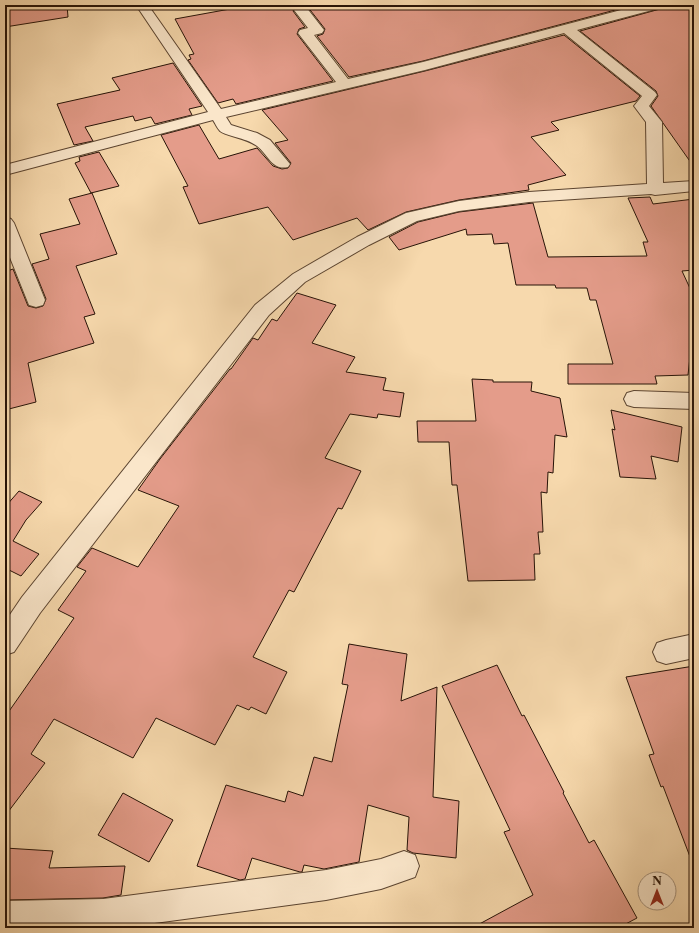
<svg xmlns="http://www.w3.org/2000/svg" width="699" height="933" font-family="'Libre Caslon Text',serif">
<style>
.building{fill:#e49c8a;stroke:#271307}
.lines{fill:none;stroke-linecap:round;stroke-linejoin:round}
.minor-casing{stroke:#5b4430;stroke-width:2}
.minor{fill:#fae6ca;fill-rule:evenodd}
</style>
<rect width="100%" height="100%" fill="#f7d9ad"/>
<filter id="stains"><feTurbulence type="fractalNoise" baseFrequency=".005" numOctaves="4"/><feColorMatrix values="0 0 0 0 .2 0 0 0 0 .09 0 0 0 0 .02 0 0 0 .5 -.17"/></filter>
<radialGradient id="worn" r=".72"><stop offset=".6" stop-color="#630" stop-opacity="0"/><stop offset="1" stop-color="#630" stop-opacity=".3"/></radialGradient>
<path class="building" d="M5,5H67L68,17L5,27Z
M252,5H634L423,61L349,77L317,36L323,34L325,29L307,6H296L293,11L305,27L299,29L297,34L333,81L236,104L233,99L218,103L188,60L191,59L189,55L194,54L175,19Z
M662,5H694V167L651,106L658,96L656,91L580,31L660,9Z
M564,35L640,96L636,101L551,122L559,130L531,137L566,175L528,185L529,190L459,200L406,212L368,230L357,218L293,240L268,207L199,224L183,187L188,186L161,135L199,125L219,159L257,148L273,166L282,169L288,168L291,163L275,143L288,140L262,110L425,71Z
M173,63L202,106L189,109L192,115L155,124L151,117L135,121L133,116L85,127L93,141L74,145L57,104L120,90L112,78Z
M99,152L119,186L91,193L75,163L80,161L79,157Z
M92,193L117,254L76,266L95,314L84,317L94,343L28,363L36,402L5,410V272L13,269L28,306L36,308L43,306L46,299L32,264L49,259L40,234L80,224L69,199Z
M650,197L653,204L694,199V270L682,271L694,297V363L690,357L688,375L655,376L657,384H568V364H613L596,300H590L587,288H556L555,285H516L508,243L494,244L492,234L467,235L466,229L399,250L389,237L418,222L459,212L533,203L548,257L647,256L643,242H648L628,198Z
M297,293L336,305L312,343L355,357L346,372L386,378L383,390L404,393L400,417L378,414L377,418L350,414L325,458L361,471L342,509L338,508L294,592L289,590L253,657L287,672L266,714L251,707L249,710L237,705L215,745L156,718L133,758L54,719L31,754L45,763L5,816V717L74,618L58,610L86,571L77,567L92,548L138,567L179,506L138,490L160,459L230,369H231L253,338L258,340L272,319L277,321Z
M472,379L493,380V382H532L531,391L560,398L567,437L555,435L553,473L548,472L547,493L541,492L543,532H538L540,554H534L535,580L468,581L457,485H452L449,442H418L417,421H476Z
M611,410L682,427L678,462L651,456L656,479L620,477L612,429L615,430Z
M19,491L42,502L26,520L13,541L39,554L21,576L5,568V507Z
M349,644L407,654L401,701L437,687L433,797L459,801L456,858L413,853L407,850L409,817L368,805L359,862L324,869L304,865L302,872H300L252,858L245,879L240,880L197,866L226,785L285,802L288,791L303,796L314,757L332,762L348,685L342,684Z
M497,665L522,716L524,715L564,792L563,793L589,843L594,840L637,918L618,928H472L533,895L504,832L510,830L442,686Z
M694,666V862H692L663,786L661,787L649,755L654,754L626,677Z
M123,793L173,820L149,862L98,835Z
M5,848L53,851L49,868L125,866L121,895L103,898L5,900Z"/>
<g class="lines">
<defs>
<path id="minor" d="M136,5H148L221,109L336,82L298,33L300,30L308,28L294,10L296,7H306L324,30L322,33L314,35L348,79L423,62L640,5H661L660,8L577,30L655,92L657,95L649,106L662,122L663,183L694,181V191L655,195L651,194L529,202L459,211L417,221L369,245L305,282L269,315L40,613L14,652L5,655V622L22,597L255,305L293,274L357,237L406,213L459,201L529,192L647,184L646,122L634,106L642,96L564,33L425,70L226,117L231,125L257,133L270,140L290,164L288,167C272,171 268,154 257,146C247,138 226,136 220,131C217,128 215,123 213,120L5,175V165L208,112Z
M5,217L11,219L14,223L45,300L43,305L36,307L29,305L5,245Z
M634,391L694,393V409L634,407L627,405L624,399L627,393Z
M694,634V658L666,664L657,661L653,652L657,643L666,640Z
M404,851L415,855L419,866L415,877L381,889L326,900L117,928H5V901L103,899L326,870L381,859Z"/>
</defs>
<use href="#minor" class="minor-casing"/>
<use href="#minor" class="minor"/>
</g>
<rect width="699" height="933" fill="none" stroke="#f7d9ad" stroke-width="20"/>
<rect x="6" y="6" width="687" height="921" fill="none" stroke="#271307" stroke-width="2"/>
<rect x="10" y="10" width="679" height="913" fill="none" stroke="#271307"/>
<g transform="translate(657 891)"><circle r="19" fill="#fae6ca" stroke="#a6927c"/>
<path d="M0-3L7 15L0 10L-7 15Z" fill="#8f2418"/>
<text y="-6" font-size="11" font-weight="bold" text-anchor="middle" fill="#271307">N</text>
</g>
<rect width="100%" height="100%" filter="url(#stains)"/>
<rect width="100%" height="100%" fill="url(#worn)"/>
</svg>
